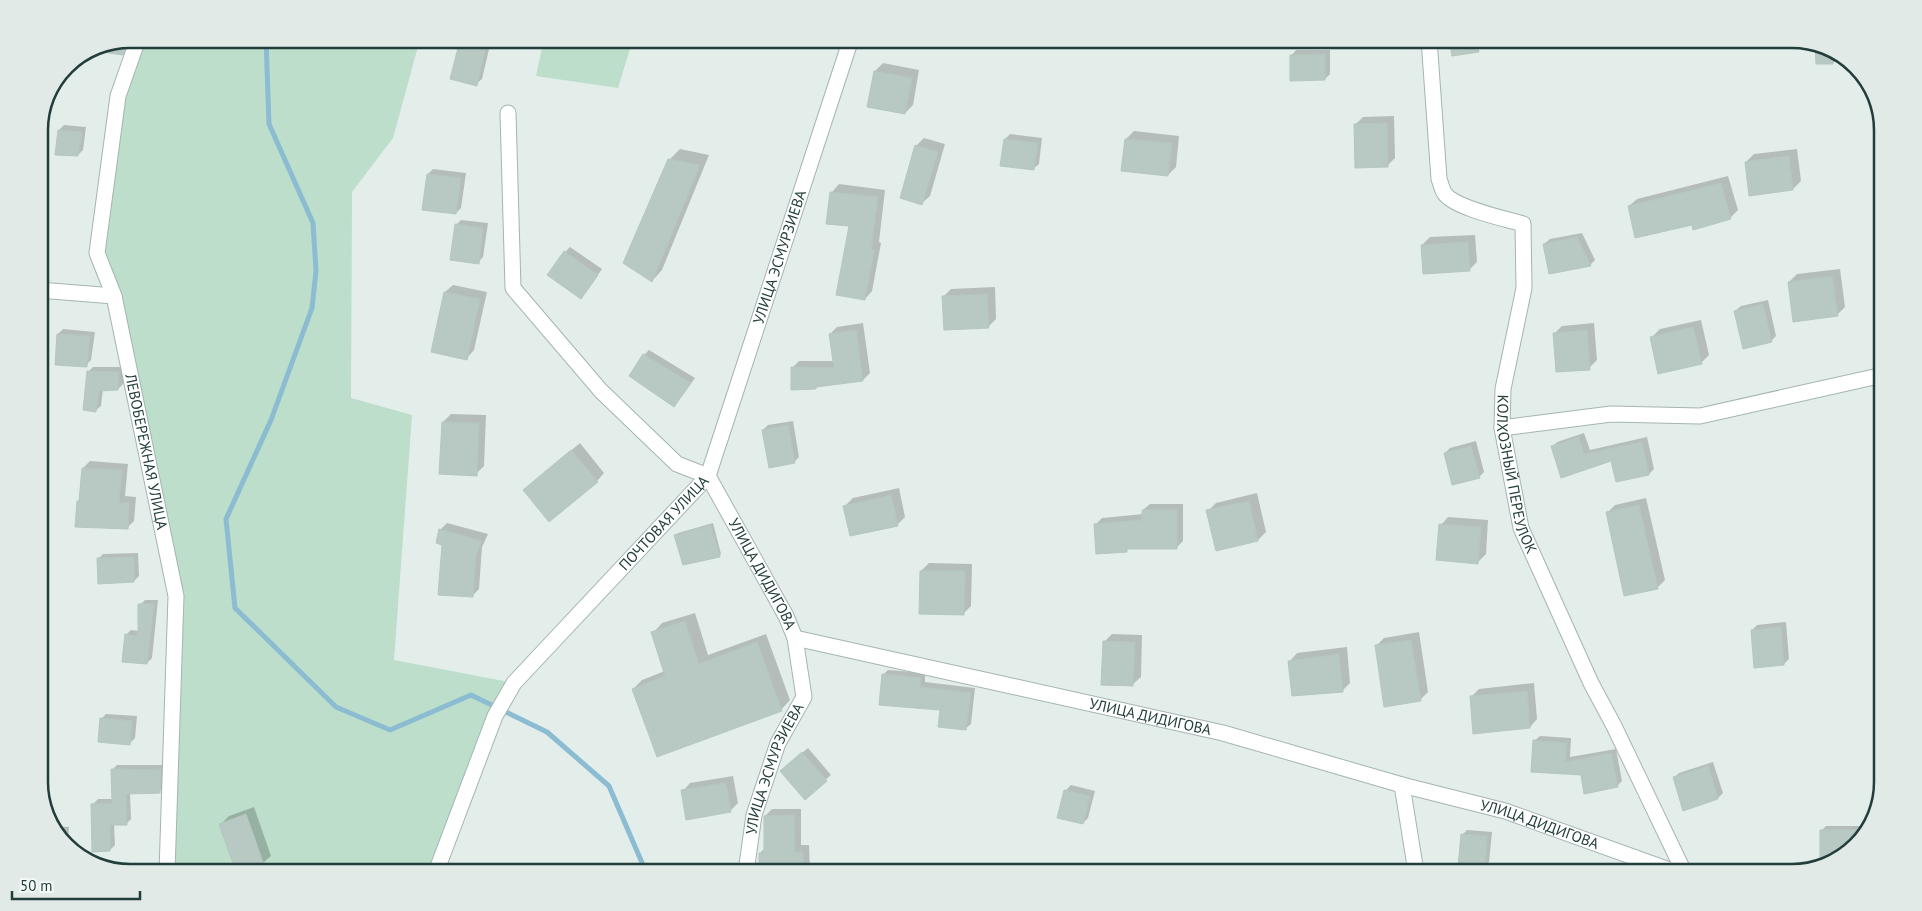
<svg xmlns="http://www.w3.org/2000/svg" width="1922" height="911" font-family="'PT Sans',sans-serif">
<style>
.green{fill:#bcdeca}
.shadow{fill:#0003}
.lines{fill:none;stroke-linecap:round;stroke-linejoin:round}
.stream{stroke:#8bbcd2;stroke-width:5}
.building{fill:#b8c8c3;stroke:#b5c7c2}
.minor-casing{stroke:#a5b5b2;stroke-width:17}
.minor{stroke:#fff;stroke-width:15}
.labels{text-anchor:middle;stroke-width:4;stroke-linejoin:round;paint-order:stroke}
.street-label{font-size:15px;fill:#223e3b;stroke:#f3f9f7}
.rim{fill:none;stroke:#223e3b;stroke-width:2.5}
</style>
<rect width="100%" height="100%" fill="#e3edea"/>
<path class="green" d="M138,39H420L393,138L352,192L351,398L412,415L394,660L514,683L436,872H167L176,596L97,253L118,96Z
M544,39H633L618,88L536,76Z"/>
<path class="shadow" d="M131,39L127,48L122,53L101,50L103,44Z
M465,39L490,45L482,79L476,84L460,44Z
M780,39H818V43L811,49L779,46Z
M905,39H919L916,41Z
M1222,39H1258L1251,46L1221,41Z
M1450,39H1482L1483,45L1478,50L1453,55Z
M1788,39L1828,46L1838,54V58L1833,63L1817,44L1788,46Z
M1296,50H1330V74L1325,79L1291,56Z
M883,63L919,70L913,105L905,113L868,106L875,71Z
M1394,116L1395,158L1387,166L1355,125L1363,117Z
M64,125L86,127L83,150L78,155L59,130Z
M1134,131L1179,136L1176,167L1168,175L1126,139Z
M1010,134L1042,138L1039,164L1033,169L1005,139Z
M924,138L945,144L930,196L922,203L916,146Z
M680,149L709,155L662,270L652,281L669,160Z
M1797,149L1801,181L1793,189L1746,162L1754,154Z
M433,169L466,173L461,208L456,213L428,174Z
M1728,176L1738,210L1730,218L1693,223L1629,206L1637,199Z
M839,184L885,190L879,242L881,243L872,291L865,299L850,225L832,192Z
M461,220L488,223L483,257L478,262L456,225Z
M1582,233L1595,260L1590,265L1544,244L1550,239Z
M1475,235L1477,262L1469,270L1422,245L1430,237Z
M570,247L602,269L586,292L565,252Z
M1840,269L1845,307L1837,315L1789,282L1797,274Z
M453,285L487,292L474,350L467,358L445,292Z
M995,287L996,319L988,327L943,297L951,289Z
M1768,300L1776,336L1771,341L1735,311L1741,306Z
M1701,320L1709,355L1701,363L1652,337L1660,329Z
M863,323L870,373L863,380L818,386L816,388L792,368L799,361H834L830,334L837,327Z
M1594,323L1597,360L1589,368L1554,334L1562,326Z
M63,329L95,332L91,360L86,365L58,334Z
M649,350L695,378L674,406L644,355Z
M93,367H124L123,384L118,389H103L101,406L95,411L88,372Z
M451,414L486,415L484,466L476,474L443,422Z
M793,421L799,457L794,462L763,430L768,425Z
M1584,433L1590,450L1647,437L1654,469L1649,474L1616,481L1612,460L1562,476L1552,447L1557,442Z
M1476,441L1484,472L1479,477L1445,453L1450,448Z
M580,443L604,473L597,481L532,483Z
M90,461L128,464L125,496L136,497L134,521L127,528L78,501L81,498L83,468Z
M899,488L905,517L897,525L845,506L853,498Z
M1257,493L1266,532L1258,540L1217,549L1208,511L1216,503Z
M1646,498L1665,580L1657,588L1607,513L1615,505Z
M1150,504H1183V541L1176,548L1129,547L1126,550L1095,525L1102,518L1143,514V510Z
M1448,517L1488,520L1486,554L1478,562L1441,525Z
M447,523L488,534L482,547L479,589L472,596L444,544L440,530Z
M713,523L721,554L719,556L676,535L678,533Z
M138,553L139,576L134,581L98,559L103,554Z
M929,563L972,564L971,606L963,614L921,571Z
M145,600H158L152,658L147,663L126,635L131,630L139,631L140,605Z
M695,613L708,655L766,634L790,700L781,710L633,689L642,680L665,671L653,633L662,623Z
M1786,622L1789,659L1784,664L1752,630L1757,625Z
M1419,632L1428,692L1420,700L1376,646L1384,638Z
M1112,634L1142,635L1141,677L1133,684L1104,642Z
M1347,647L1350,683L1342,691L1290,661L1297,653Z
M888,670L925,673V682L975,688L971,724L965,729L942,709L883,675Z
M1534,683L1537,719L1530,727L1471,697L1479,689Z
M106,714L137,716L135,738L130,743L101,719Z
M1540,736L1571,738L1570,757L1616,749L1622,781L1617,786L1582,774L1534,741Z
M808,748L831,775L805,798L787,766Z
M1713,762L1723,793L1718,798L1674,778L1679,773Z
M117,765H165L164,787L159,792L130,793L131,819L126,824H114L115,845L110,850L93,804L98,799H113L112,770Z
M733,776L738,803L730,811L683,791L690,783Z
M1071,785L1095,791L1088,818L1083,823L1059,817L1066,790Z
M254,807L271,856L263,863L238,872L221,824L229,816Z
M772,809H801V845H809L810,872H761L760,853L765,848V816Z
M52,826L69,827L68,844L54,832Z
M1826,826H1860V837L1843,857L1829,861H1821V831Z
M1467,830L1492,832L1489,862L1484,868L1462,835Z
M519,867L542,871V872H517Z
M939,867L940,872H897L898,871Z"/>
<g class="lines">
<path class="stream" d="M266,39L269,124L313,223L316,271L312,308L271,420L226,519L235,608L336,707L390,730L471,695L547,732L609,786L646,872"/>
</g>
<path class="building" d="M128,39L123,55L89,50L95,46Z
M1449,39H1476L1479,52L1452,56Z
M1815,43L1828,46L1833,50V64H1816Z
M459,44L485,50L477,86L450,79Z
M1325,54V80L1290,81V55Z
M874,71L912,78L905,114L867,107Z
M1387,123L1388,167L1355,168L1354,124Z
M58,130L82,132L78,156L55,155Z
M1004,139L1038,143L1034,170L1000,166Z
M1125,139L1172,143L1168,176L1121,171Z
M915,145L938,152L922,205L900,198Z
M1789,156L1793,190L1749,196L1745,162Z
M668,159L700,165L652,282L623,263Z
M427,174L461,178L456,214L422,210Z
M1721,183L1731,219L1693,230L1692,225L1635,238L1628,206Z
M830,192L878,197L871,250H874L865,300L836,295L849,226L826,224Z
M455,224L483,228L479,264L450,260Z
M1577,237L1591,266L1549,274L1543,244Z
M1468,242L1470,271L1423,274L1421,245Z
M564,251L598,275L581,299L547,275Z
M1832,276L1838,316L1793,322L1788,282Z
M444,292L480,299L467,360L431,352Z
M987,294L989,328L944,330L942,296Z
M1763,304L1772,342L1743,349L1734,311Z
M1693,327L1702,364L1658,374L1650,337Z
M856,330L863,381L816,387V389L791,390V367L834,368L829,334Z
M1587,330L1590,370L1556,372L1553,333Z
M57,334L90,336L87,367L55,365Z
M643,354L691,383L674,407L629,376Z
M87,371L119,372L118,390L99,391L96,412L83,410Z
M442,422L479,423L477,476L439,474Z
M788,425L795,463L769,468L762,430Z
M1579,437L1584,454L1642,442L1649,475L1616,482L1611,461L1561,478L1551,446Z
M1471,446L1480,478L1452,485L1444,453Z
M571,450L598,482L549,522L523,490Z
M82,468L122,470L119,503H129L128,529L75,527L77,501H79Z
M891,495L898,526L850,536L843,506Z
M1249,501L1258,541L1216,551L1206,510Z
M1639,505L1658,589L1624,596L1606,512Z
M1142,510H1177V549H1127V552L1096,554L1094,524L1142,520Z
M1439,524L1481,527L1478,564L1436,560Z
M711,525L720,557L683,565L674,535Z
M439,529L482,541L476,555L473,597L438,595L442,545L436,543Z
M134,557V582L98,584L97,558Z
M920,571H965L964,615L919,614Z
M138,604H154L147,664L122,662L125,634L138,636Z
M685,621L699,664L757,642L782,711L657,757L632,689L665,676L651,632Z
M1781,627L1784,665L1754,668L1751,630Z
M1411,640L1421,701L1384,707L1375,645Z
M1103,641L1135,642L1133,686L1101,685Z
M1339,654L1343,692L1292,696L1288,661Z
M882,674L921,678L920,687L971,693L966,730L938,727L940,710L879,705Z
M1527,691L1530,728L1473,734L1470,696Z
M100,718L132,721L130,745L98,742Z
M1533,740L1567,743L1565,762L1611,753L1618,787L1584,794L1581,775L1531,772Z
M802,752L827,781L805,800L780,771Z
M1708,766L1718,799L1683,811L1673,777Z
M111,769L161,770L160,793L126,794L127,825H110V851L92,852L91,804L112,803Z
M726,783L731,812L686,820L681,790Z
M1064,790L1090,796L1083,824L1057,818Z
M246,814L264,865L242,872H236L219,824Z
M794,815L795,852H803V872H759V853H764V816Z
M1820,830H1855V842L1843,857L1820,864Z
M1461,834L1487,836L1485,869L1458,867Z"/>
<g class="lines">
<defs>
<g id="minor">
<path id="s1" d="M138,39L118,96L97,253L114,296L176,596L167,872"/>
<path id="s2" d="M1429,39L1439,179C1441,184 1442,190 1445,194C1455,208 1506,219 1523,224L1524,288L1503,389L1502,428L1521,528L1591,683L1614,726L1684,872"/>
<path d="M508,113L513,288L601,391L677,464L708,476"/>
<path d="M39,290L114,296"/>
<path d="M1502,428L1611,414L1700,416L1883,375"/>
<path id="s3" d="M708,476L786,616L795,638L1223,733L1402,785L1505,811L1675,872"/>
<path d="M1402,785L1416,872"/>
<path id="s4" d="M436,872L495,716L514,683L708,476L851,39"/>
<path id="s5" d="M746,872L754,815L778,743L804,697L795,638"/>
</g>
</defs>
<use href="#minor" class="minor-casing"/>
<use href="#minor" class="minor"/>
</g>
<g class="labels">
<g class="street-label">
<text dy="5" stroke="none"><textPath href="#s4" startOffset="719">УЛИЦА ЭСМУРЗИЕВА</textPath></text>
<text dy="5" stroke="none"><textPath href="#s1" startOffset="424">ЛЕВОБЕРЕЖНАЯ УЛИЦА</textPath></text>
<text dy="5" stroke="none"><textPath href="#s2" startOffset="495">КОЛХОЗНЫЙ ПЕРЕУЛОК</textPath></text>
<text dy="5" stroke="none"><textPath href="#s4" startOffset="424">ПОЧТОВАЯ УЛИЦА</textPath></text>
<text dy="5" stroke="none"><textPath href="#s3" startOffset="112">УЛИЦА ДИДИГОВА</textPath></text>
<text dy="5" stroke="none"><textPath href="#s3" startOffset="548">УЛИЦА ДИДИГОВА</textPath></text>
<text dy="5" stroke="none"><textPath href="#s5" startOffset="108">УЛИЦА ЭСМУРЗИЕВА</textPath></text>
<text dy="5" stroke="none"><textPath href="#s3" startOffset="952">УЛИЦА ДИДИГОВА</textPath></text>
</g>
</g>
<path d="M0 0H1922V911H0ZM130 48H1792A82 82 0 0 1 1874 130V782A82 82 0 0 1 1792 864H130A82 82 0 0 1 48 782V130A82 82 0 0 1 130 48Z" fill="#e2eae8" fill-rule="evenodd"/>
<path class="rim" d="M130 48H1792A82 82 0 0 1 1874 130V782A82 82 0 0 1 1792 864H130A82 82 0 0 1 48 782V130A82 82 0 0 1 130 48Z"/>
<path d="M12 891v8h128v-8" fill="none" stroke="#223e3b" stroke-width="2.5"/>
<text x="20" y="891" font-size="15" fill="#223e3b" stroke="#f3f9f7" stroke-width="4" paint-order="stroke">50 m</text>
</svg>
